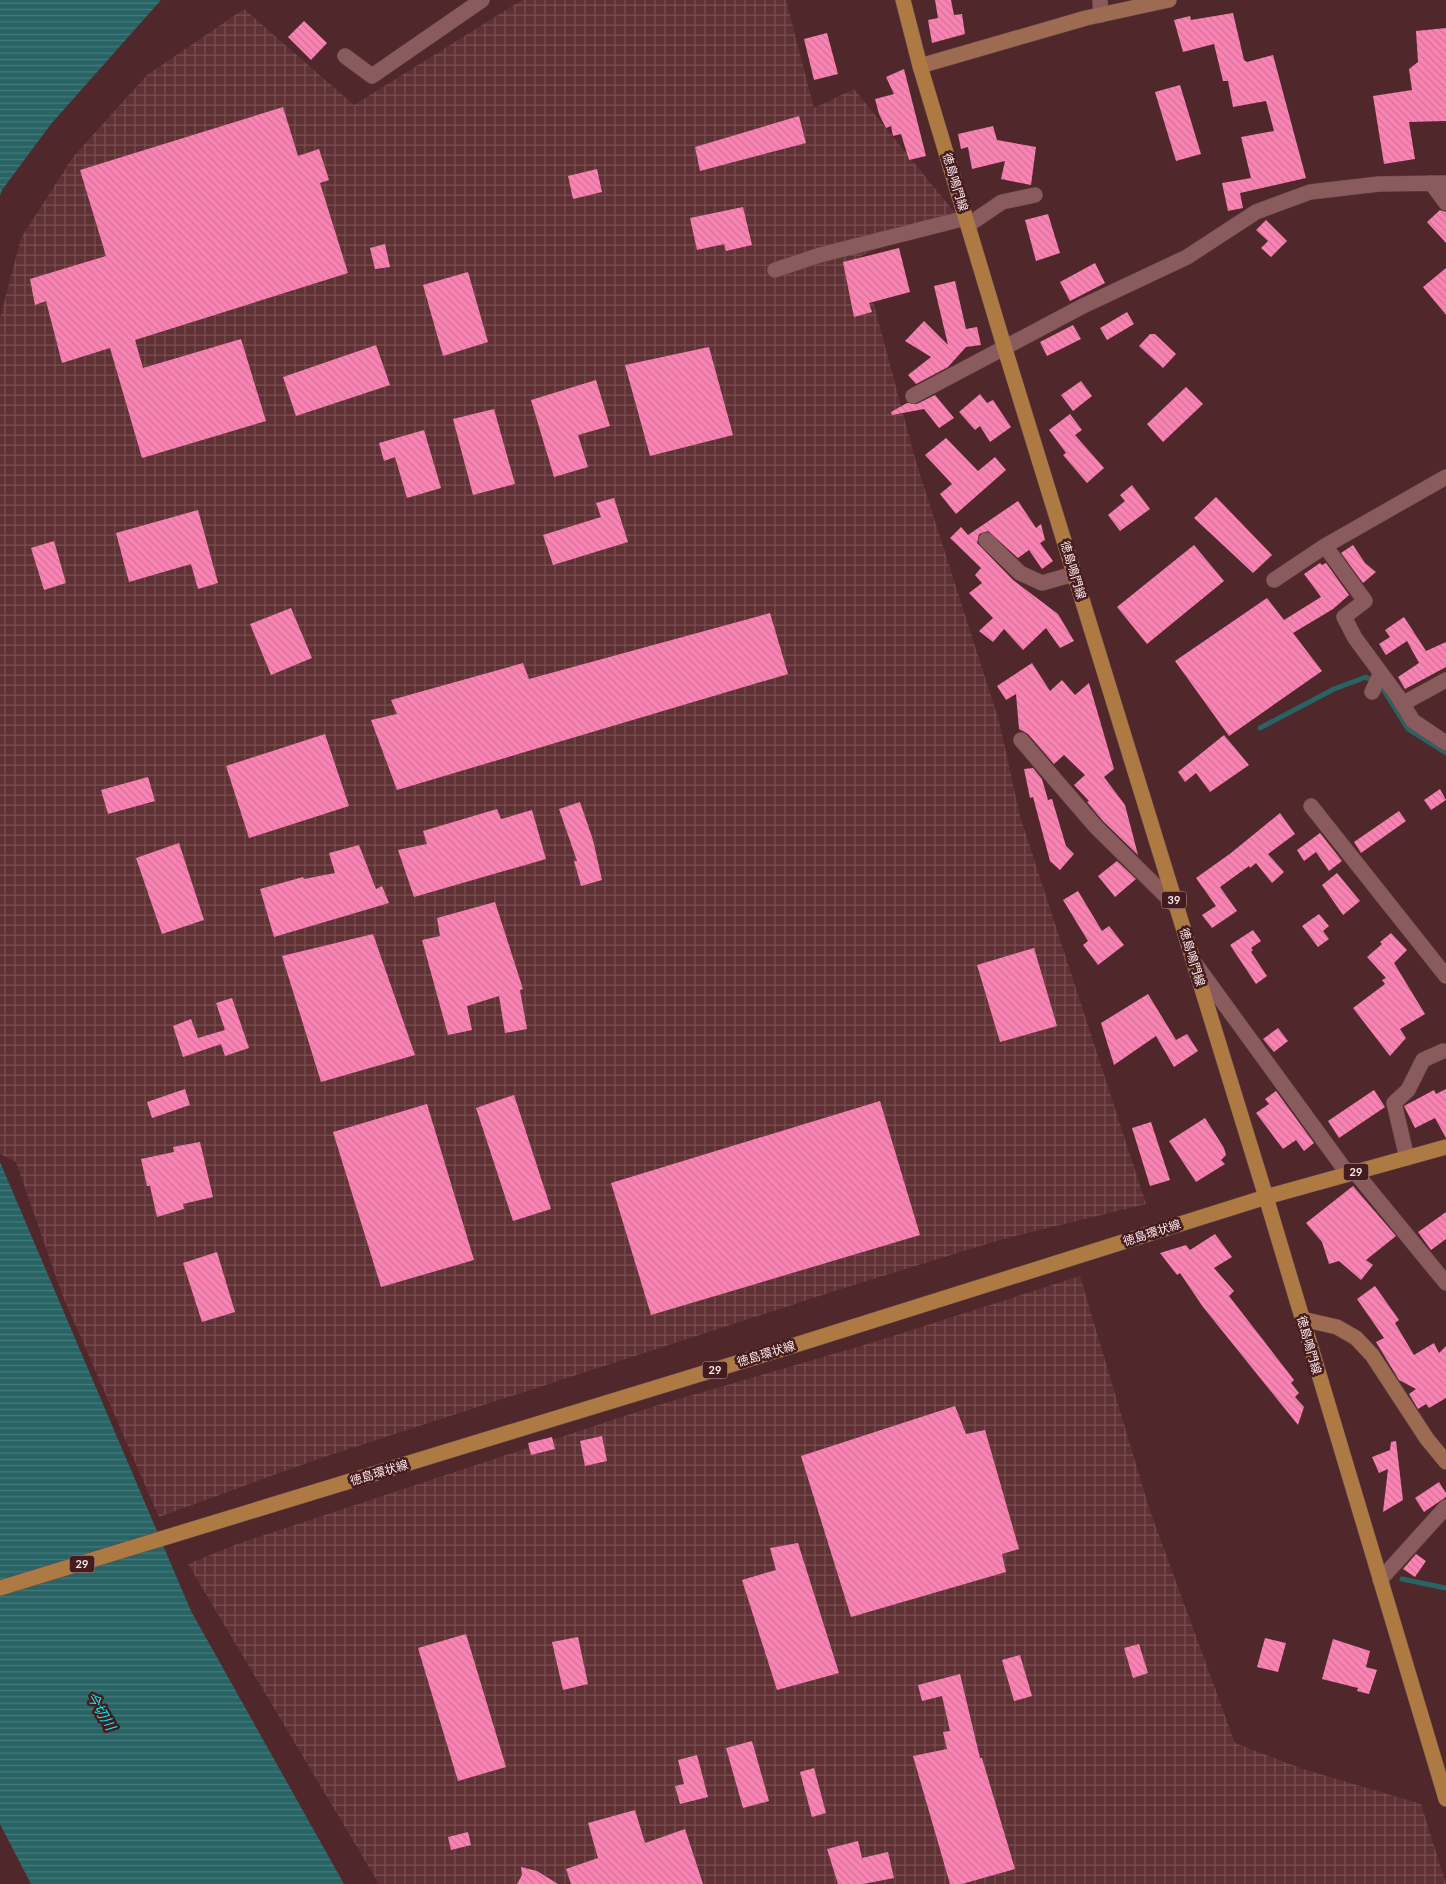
<svg xmlns="http://www.w3.org/2000/svg" width="1446" height="1884" font-family="Lato,'Noto Sans JP',sans-serif">
<style>
.industrial{fill:url(#industrial-grid)}
.water{fill:url(#water-rules)}
.lines{fill:none;stroke-linecap:round;stroke-linejoin:round}
.stream{stroke:#286465;stroke-width:5}
.building{fill:url(#building-back-hatch)}
.street-casing{stroke:#69474a;stroke-width:16}
.secondary-casing{stroke:#69474a;stroke-width:16}
.primary-casing{stroke:#69474a;stroke-width:16}
.street{stroke:#895b5d;stroke-width:15}
.secondary{stroke:#9c6b51;stroke-width:15}
.primary{stroke:#ae7a44;stroke-width:15}
.labels{text-anchor:middle;stroke-width:5;stroke-linejoin:round;paint-order:stroke}
.shield{fill:#441c20;stroke:#c6abac;stroke-width:1}
.shield-label{font-size:11px;font-weight:bold;fill:#fee8e8}
.street-label{font-size:12px;fill:#fee8e8;stroke:#441c20}
.water-label{font-size:14px;font-style:italic;fill:#00f0f2;stroke:#441c20}
</style>
<defs>
<pattern id="industrial-grid" width="8" height="8" patternUnits="userSpaceOnUse" patternTransform="scale(1.25)"><rect width="8" height="8" fill="#603134"/><path d="M0 4h8M4 0v8" fill="none" stroke="#784f51"/></pattern>
<pattern id="water-rules" width="6" height="5" patternUnits="userSpaceOnUse" patternTransform="scale(1.25)"><rect width="6" height="5" fill="#286465"/><path d="M0 2.5h6" fill="none" stroke="#487a7b"/></pattern>
<pattern id="building-back-hatch" width="6" height="6" patternUnits="userSpaceOnUse" patternTransform="scale(1.25)"><rect width="6" height="6" fill="#fb83b4"/><path d="M-1 5l2 2M0 0l6 6M5-1l2 2" fill="none" stroke="#cf7498"/></pattern>
</defs>
<rect width="100%" height="100%" fill="#50272a"/>
<path class="industrial" d="M522,0H786L814,108L854,89L955,213L861,256L916,462L999,721L1020,816L1146,1204L1003,1239L841,1289L318,1459L159,1517L62,1294L16,1162L0,1154V318L21,238L73,157L147,75L244,9L354,105Z
M1080,1276L1149,1508L1235,1743L1303,1769L1421,1804L1446,1884H379L188,1564L237,1544L655,1406L871,1343Z"/>
<path class="water" d="M0,0H161L51,124L2,190L0,196Z
M0,1162L191,1611L344,1884H31L0,1824Z"/>
<g class="lines">
<path class="stream" d="M1260,728L1334,689L1366,677L1381,686L1408,729L1446,753
M1402,1579L1446,1588"/>
</g>
<path class="building" d="M935,0H951L954,15L962,14L965,34L932,43L928,20L938,18Z
M1233,13L1244,60L1247,62L1273,55L1306,178L1240,193L1243,208L1228,211L1222,183L1251,178L1241,137L1274,131L1266,101L1233,107L1228,81H1223L1214,44L1183,52L1174,20L1190,16L1191,20Z
M304,21L327,43L311,60L288,37Z
M1446,28V121L1409,122L1415,159L1384,164L1373,96L1412,90L1409,69L1418,62L1416,31Z
M827,33L838,74L814,80L804,39Z
M904,69L926,156L909,160L901,134L893,136L891,126L886,128L879,114L875,99L894,94L886,77Z
M1180,85L1201,154L1176,161L1155,92Z
M283,107L298,156L319,149L329,180L320,183L348,273L135,340L143,368L241,339L266,421L142,458L110,348L62,363L46,301L35,305L30,279L106,256L80,170Z
M799,116L806,143L700,171L695,147Z
M993,126L997,140L1036,147L1031,185L1001,179L1005,161L972,169L968,147L961,149L958,134Z
M597,169L602,192L573,199L568,176Z
M743,207L752,245L726,251L724,244L697,250L690,218Z
M1440,210L1446,212V243L1427,222Z
M1048,214L1060,253L1036,261L1025,220Z
M1266,220L1287,241L1271,257L1261,248L1268,241L1256,230Z
M385,244L390,267L375,269L370,248Z
M899,248L910,292L869,303L872,312L854,317L843,262Z
M1095,263L1105,283L1070,301L1060,282Z
M1446,268V315L1423,287Z
M468,272L488,342L443,356L423,285Z
M955,281L966,329L977,327L981,345L966,347L948,367L916,384L908,375L931,357L905,341L924,321L948,345L934,286Z
M1127,312L1134,324L1107,340L1100,328Z
M1073,325L1081,339L1047,356L1040,342Z
M1150,334H1155L1176,354L1163,368L1139,346Z
M376,345L390,385L296,416L283,377Z
M709,347L733,435L650,456L625,365Z
M596,380L610,426L578,435L588,467L554,477L531,400Z
M1081,381L1092,396L1073,411L1061,395Z
M1186,387L1203,404L1163,442L1147,424Z
M980,394L987,403L993,400L1011,427L990,442L980,426L975,430L959,412Z
M935,395L954,418L939,428L924,409L892,415L891,412L907,403L917,404Z
M494,409L515,484L473,495L453,419Z
M1070,414L1082,430L1075,435L1104,468L1087,483L1063,455L1066,453L1049,430Z
M424,430L441,488L407,498L395,457L384,461L379,443Z
M946,438L978,471L995,457L1006,470L956,514L940,494L952,484L925,455Z
M1132,485L1150,509L1120,531L1108,515L1125,501L1120,495Z
M1216,497L1272,555L1253,573L1194,518Z
M614,498L628,542L553,565L543,535L601,517L596,503Z
M1018,501L1036,528L1041,524L1045,540L1040,543L1053,561L1042,569L1029,550L1018,558L988,531L979,534L977,543L1013,580L1058,614L1074,641L1060,648L1046,628L1023,650L1004,629L993,642L979,631L993,618L969,593L982,583L975,575L981,568L950,538L961,527L968,535Z
M198,510L218,583L198,589L191,564L129,582L116,533Z
M54,541L66,583L44,590L31,548Z
M1194,545L1224,581L1147,644L1117,607Z
M1353,545L1365,563L1376,572L1363,583L1341,553Z
M1320,563L1322,565L1326,563L1349,595L1333,609L1293,633L1322,671L1229,736L1175,661L1267,598L1284,620L1321,597L1304,574Z
M291,608L312,658L271,675L250,624Z
M770,613L788,674L397,790L371,720L397,714L391,700L523,663L529,679Z
M1404,617L1426,651L1446,642V667L1405,689L1398,677L1419,663L1407,641L1386,655L1379,644L1390,637L1385,630Z
M1032,663L1050,691L1062,680L1075,695L1089,683L1114,769L1104,777L1125,805L1138,855L1103,821L1087,802L1089,801L1074,785L1085,775L1064,755L1054,764L1028,734L1019,729L1016,694L1006,700L997,686Z
M325,734L349,806L249,838L226,766Z
M1224,735L1249,765L1210,792L1196,773L1185,782L1178,772Z
M1033,768L1042,779L1048,800L1052,799L1066,846L1074,854L1060,870L1050,861L1033,797L1030,798L1024,769Z
M148,777L155,801L108,814L101,790Z
M1440,789L1446,800L1431,810L1424,800Z
M580,802L593,840L602,880L581,886L574,861H577L559,809Z
M497,809L501,819L532,810L546,859L414,897L398,850L427,844L423,831Z
M1399,811L1406,821L1361,853L1354,842Z
M1280,813L1295,834L1268,854L1284,872L1272,883L1256,863L1250,868L1249,866L1220,887L1237,911L1212,928L1202,915L1216,906L1196,878L1231,853Z
M1320,833L1342,861L1329,871L1316,852L1304,861L1297,850Z
M179,843L204,920L162,934L136,858Z
M359,845L376,889L382,886L389,903L274,937L260,889L303,877L304,879L335,873L329,853Z
M1117,861L1136,879L1115,897L1098,876Z
M1337,873L1360,901L1343,915L1322,885Z
M1078,891L1102,931L1109,926L1124,945L1098,965L1083,945L1088,941L1063,900Z
M495,902L523,989L520,990L527,1029L505,1033L499,996L467,1006L472,1030L448,1035L422,940L440,936L437,918Z
M1319,914L1329,926L1323,931L1329,939L1318,947L1302,926Z
M1253,930L1261,941L1251,948L1253,950L1251,952L1267,976L1256,984L1230,945Z
M1391,933L1407,950L1394,963L1425,1014L1400,1029L1406,1038L1390,1056L1353,1008L1385,984L1382,980L1386,978L1367,957L1382,944L1380,942Z
M373,934L415,1055L321,1082L282,956Z
M1034,948L1057,1026L1000,1042L977,965Z
M1148,994L1176,1040L1187,1034L1198,1051L1174,1067L1156,1036L1114,1065L1101,1023Z
M232,998L249,1048L225,1056L221,1044L183,1057L173,1026L191,1019L198,1038L225,1030L216,1003Z
M1278,1028L1288,1041L1274,1052L1263,1039Z
M185,1089L190,1105L152,1118L147,1102Z
M1446,1089V1138L1435,1118L1415,1128L1404,1106L1434,1090L1436,1094Z
M1374,1090L1385,1107L1339,1138L1328,1121Z
M1276,1091L1314,1143L1304,1151L1296,1140L1283,1149L1256,1113L1269,1104L1265,1099Z
M514,1095L551,1209L513,1221L476,1108Z
M880,1101L920,1235L651,1315L611,1183Z
M427,1104L474,1260L381,1287L333,1132Z
M1205,1118L1224,1148L1226,1155L1221,1160L1225,1164L1196,1182L1169,1141Z
M1151,1122L1170,1180L1150,1186L1132,1128Z
M200,1142L213,1197L183,1204L184,1209L157,1217L150,1186H147L141,1159L174,1152L173,1147Z
M1353,1186L1396,1236L1366,1260L1373,1265L1361,1280L1339,1261L1329,1264L1322,1242L1306,1223Z
M1446,1212V1239L1431,1250L1418,1232Z
M1215,1234L1232,1257L1214,1268L1234,1291L1229,1296L1294,1380L1291,1383L1299,1393L1295,1397L1304,1407L1298,1425L1203,1307L1180,1273L1177,1275L1160,1253L1186,1245L1190,1250Z
M217,1252L235,1312L202,1322L183,1263Z
M1375,1286L1399,1320L1395,1323L1414,1355L1434,1343L1439,1353L1446,1346V1398L1429,1408L1426,1404L1418,1409L1409,1394L1416,1389L1399,1380L1376,1342L1384,1338L1357,1299Z
M955,1406L966,1434L985,1430L1019,1549L1002,1554L1006,1572L851,1617L801,1456Z
M602,1436L607,1461L585,1466L580,1441Z
M552,1437L555,1449L531,1455L528,1443Z
M1396,1441L1403,1500L1383,1512L1388,1469L1379,1473L1372,1457L1390,1450L1391,1442Z
M1439,1482L1446,1493V1497L1424,1512L1415,1498Z
M798,1543L839,1673L777,1690L742,1580L776,1570L770,1548Z
M1416,1554L1426,1561L1415,1577L1403,1569Z
M466,1634L506,1767L458,1781L418,1648Z
M578,1637L588,1684L563,1690L552,1642Z
M1265,1638L1286,1643L1278,1672L1257,1667Z
M1333,1639L1370,1651L1366,1667L1377,1670L1369,1694L1357,1691L1358,1688L1322,1679Z
M1139,1644L1148,1673L1133,1678L1124,1648Z
M1020,1655L1032,1696L1014,1701L1002,1660Z
M960,1674L980,1758H982L1015,1869L962,1884H950L913,1756L947,1749L943,1732L950,1731L942,1696L922,1701L918,1685Z
M752,1741L769,1801L743,1808L726,1748Z
M697,1755L708,1797L680,1804L675,1786L684,1784L678,1760Z
M814,1768L826,1813L812,1817L800,1772Z
M635,1810L645,1843L685,1829L703,1884H571L566,1869L598,1858L588,1823Z
M468,1832L471,1845L451,1850L448,1837Z
M858,1841L862,1858L888,1852L894,1878L863,1884H838L827,1849Z
M521,1867L537,1871L558,1884H517L522,1875Z"/>
<g class="lines">
<defs>
<path id="street" d="M1100,0L1101,15
M345,56L372,76L482,0
M1431,183L1446,203
M968,225L1002,202L1035,195
M775,270L820,255L966,218
M913,396L1083,306L1187,257L1256,212L1310,192L1379,184L1446,183
M986,540L1020,573L1042,583L1074,574
M1325,546L1365,601L1344,617L1355,638L1397,695L1413,721L1446,743
M1274,580L1325,546L1446,477
M1372,692L1380,675
M1402,704L1446,680
M1021,740L1096,827L1176,906
M1311,806L1446,976
M1196,965L1348,1174
M1407,1158L1394,1103L1408,1090L1423,1060L1443,1051
M1355,1172L1446,1283
M1380,1580L1446,1507"/>
<path id="secondary" d="M920,66L1086,18L1169,0
M1302,1319L1337,1327L1356,1338L1372,1355L1427,1439L1446,1462"/>
<path id="primary" d="M903,0L920,66L1004,346L1266,1197L1446,1799
M0,1588L792,1346L1266,1197L1446,1147"/>
</defs>
<use href="#street" class="street-casing"/>
<use href="#secondary" class="secondary-casing"/>
<use href="#primary" class="primary-casing"/>
<use href="#street" class="street"/>
<use href="#secondary" class="secondary"/>
<use href="#primary" class="primary"/>
</g>
<g class="labels">
<g class="shield">
<rect x="1161.5" y="891.5" width="25" height="17" rx="4"/>
<rect x="1343.5" y="1163.5" width="25" height="17" rx="4"/>
<rect x="702.5" y="1361.5" width="25" height="17" rx="4"/>
<rect x="69.5" y="1555.5" width="25" height="17" rx="4"/>
</g>
<g class="shield-label">
<text x="1174" y="904">39</text>
<text x="1356" y="1176">29</text>
<text x="715" y="1374">29</text>
<text x="82" y="1568">29</text>
</g>
<g class="street-label">
<text transform="translate(955 182) rotate(73)" y="4">徳島鳴門線</text>
<text transform="translate(1073 570) rotate(73)" y="4">徳島鳴門線</text>
<text transform="translate(1192 957) rotate(73)" y="4">徳島鳴門線</text>
<text transform="translate(1152 1233) rotate(-18)" y="4">徳島環状線</text>
<text transform="translate(1309 1345) rotate(74)" y="4">徳島鳴門線</text>
<text transform="translate(766 1354) rotate(-17)" y="4">徳島環状線</text>
<text transform="translate(379 1473) rotate(-17)" y="4">徳島環状線</text>
</g>
<g class="water-label">
<text transform="translate(101 1711) rotate(59)" y="5">今切川</text>
</g>
</g>
</svg>
